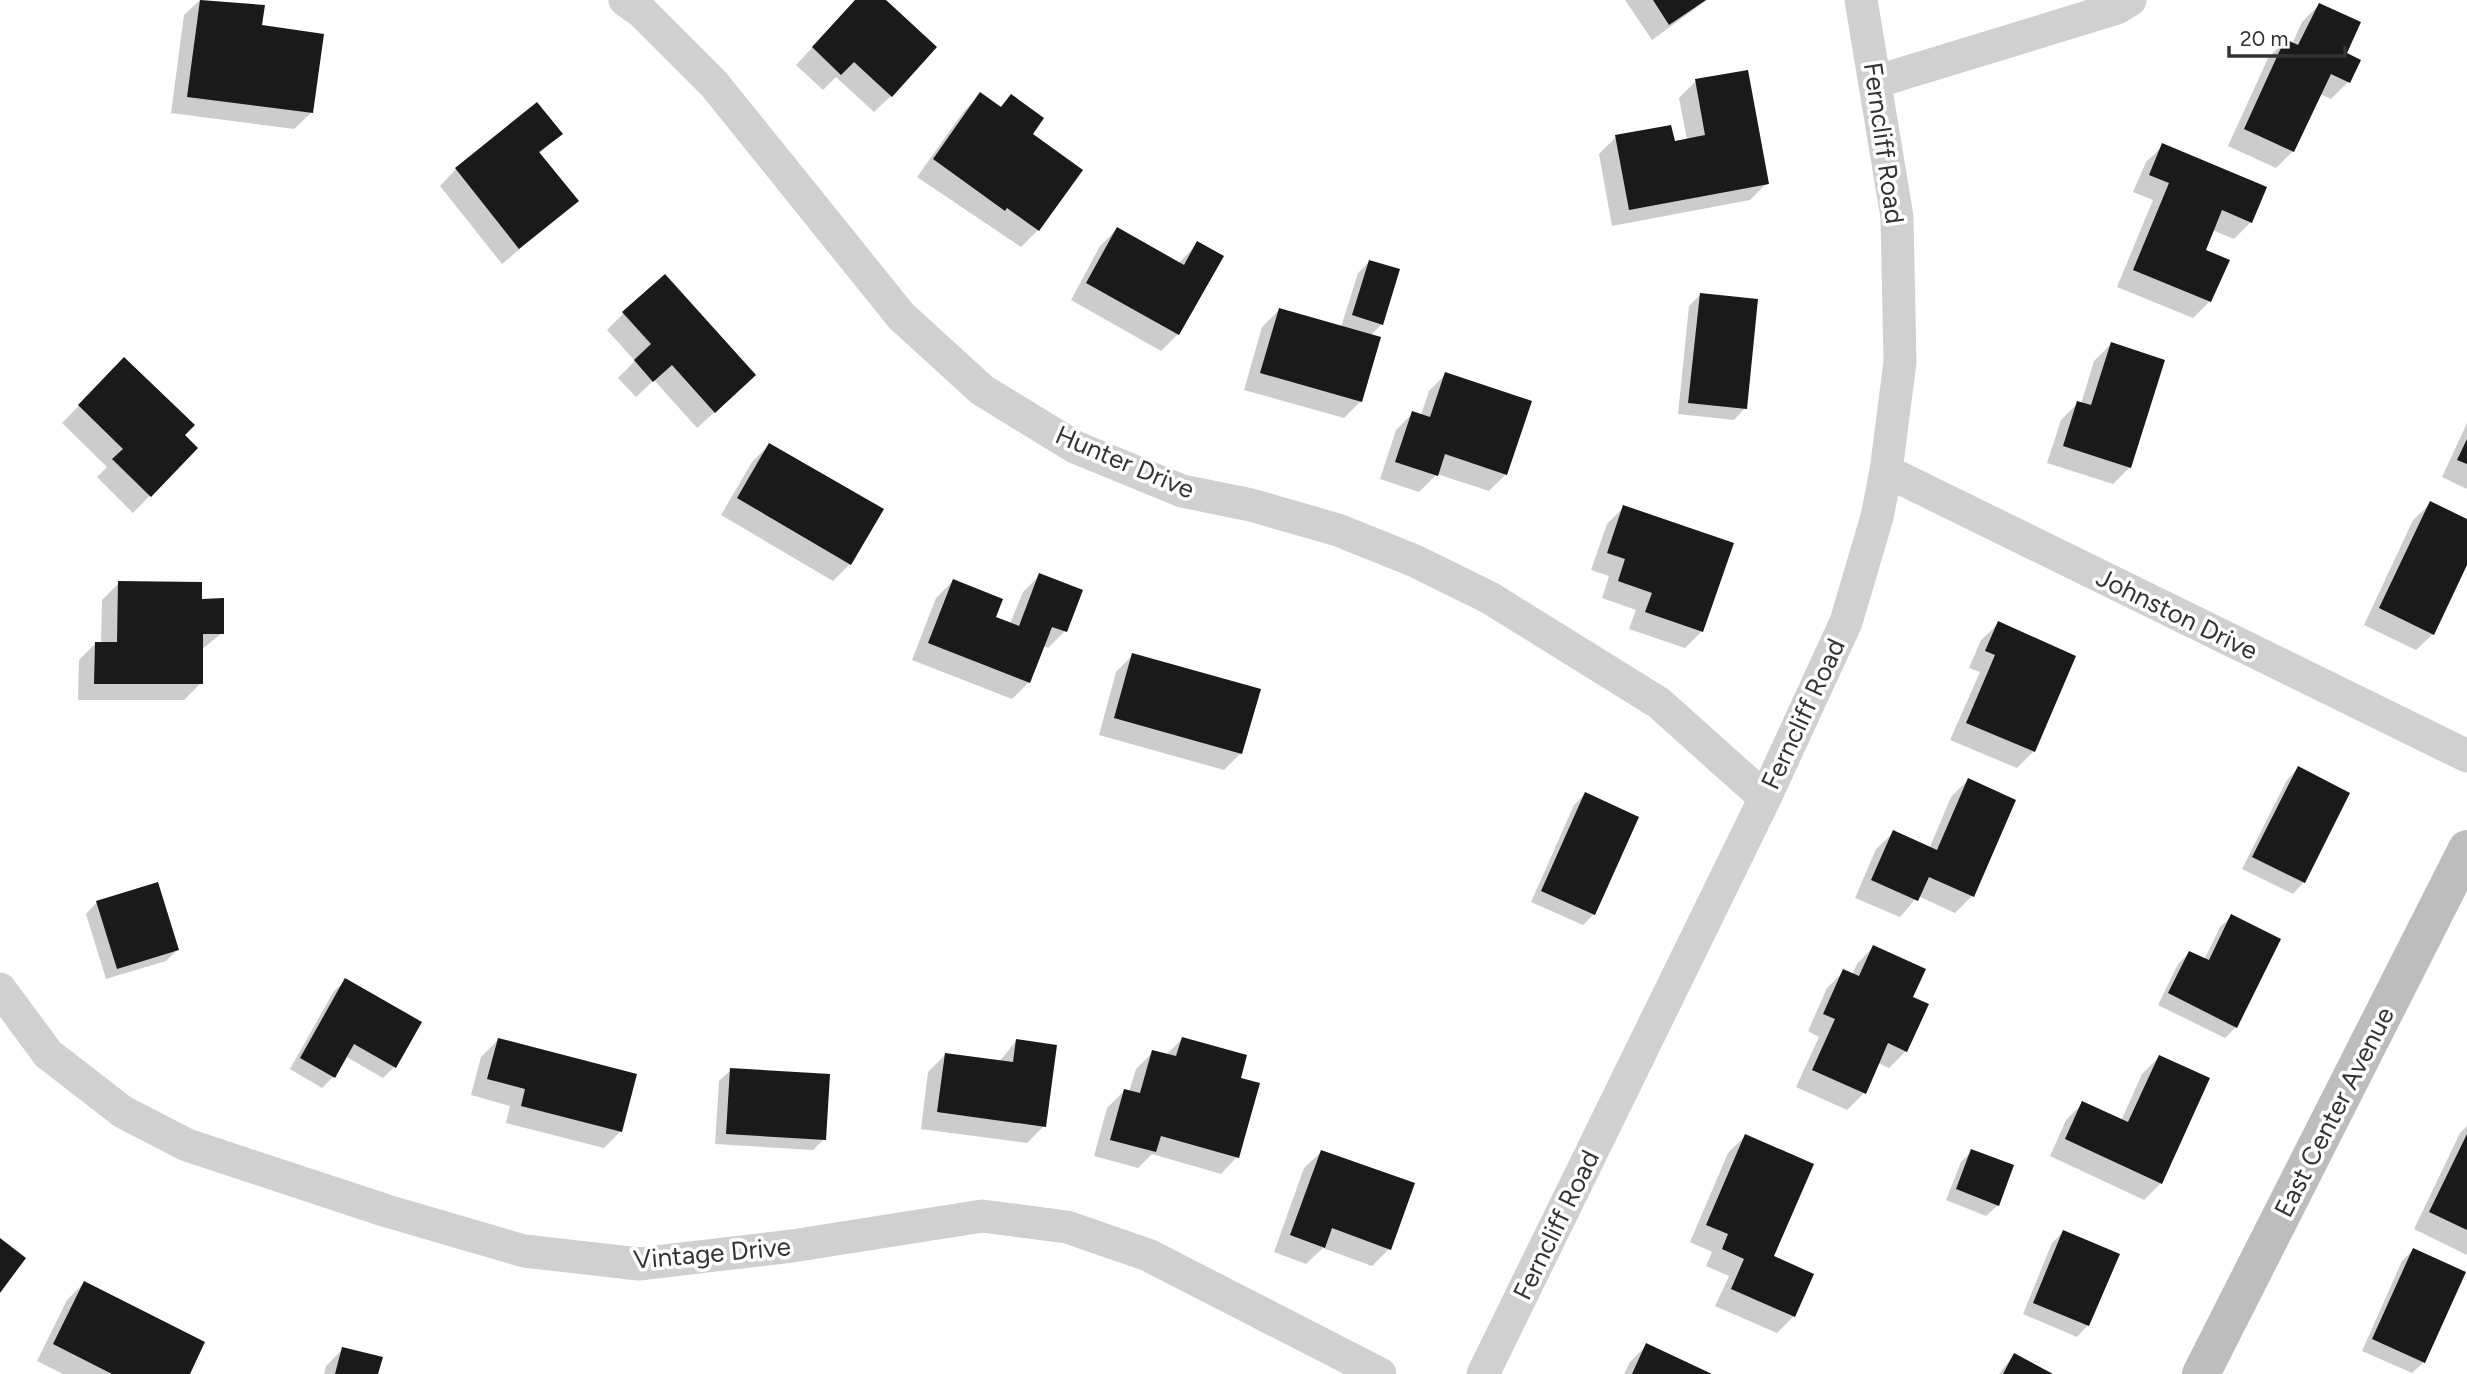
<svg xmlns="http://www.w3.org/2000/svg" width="2467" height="1374" font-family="Figtree,sans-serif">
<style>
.shadow{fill:#0003}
.building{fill:#1a1a1a}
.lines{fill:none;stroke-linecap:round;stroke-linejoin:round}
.street{stroke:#d0d0d0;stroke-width:33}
.secondary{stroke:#bdbdbd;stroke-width:38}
.labels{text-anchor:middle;stroke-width:7;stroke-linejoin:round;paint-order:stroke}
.street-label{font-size:26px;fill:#333;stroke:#fff}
</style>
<rect width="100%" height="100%" fill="#fff"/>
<path class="shadow" d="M200,0L263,7L260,26L311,113L294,129L171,113L184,15Z
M856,0H884L891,96L874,112L836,77L823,90L796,65Z
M1625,0H1707L1652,40Z
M2319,5L2344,54L2358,61L2348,82L2331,99L2320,94L2293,151L2276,168L2228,146L2268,58L2285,41L2292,44L2302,22Z
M1696,81L1767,183L1750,200L1612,226L1599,154L1616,137L1673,143L1687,140L1679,98Z
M981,94L999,108L1011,96L1030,134L1080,170L1038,230L1021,247L917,177L964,111Z
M561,133L539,154L576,201L502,264L440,186L456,169Z
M2163,146L2251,222L2234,239L2212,230L2204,251L2227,260L2210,301L2193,318L2117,287L2153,200L2133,192L2146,162Z
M1117,229L1179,263L1198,243L1178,334L1161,351L1071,300L1100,246Z
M1369,262L1382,324L1370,336L1361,401L1344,418L1244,390L1262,327L1279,310L1341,327L1358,273Z
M1700,295L1745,408L1734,420L1678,414L1689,306Z
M624,313L737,392L697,428L654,380L636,397L618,378L635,361L607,330Z
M2111,344L2130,467L2113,484L2047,463L2061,420L2078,403L2081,404L2094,361Z
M124,359L196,448L133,513L97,477L107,467L62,423Z
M1446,374L1506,474L1489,491L1437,474L1419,492L1380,479L1396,430L1413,413L1421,415L1429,391Z
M2467,423V489L2442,477Z
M769,445L850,564L833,581L721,515L752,462Z
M2430,504L2467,521V561L2433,634L2416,650L2364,625L2413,520Z
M1624,507L1702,631L1685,648L1629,629L1636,610L1602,598L1609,576L1591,570L1607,524Z
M1040,575L1065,631L1048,648L1043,646L1029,682L1012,699L912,660L936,598L953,581L993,618L1010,624L1023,592Z
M119,583L200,600L222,633L201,650V683L184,700H78L79,660L96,643L101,644L102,600Z
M1998,624L2034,751L2017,768L1950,740L1980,672L1969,668L1981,640Z
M1133,655L1241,753L1224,770L1099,735L1116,672Z
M2298,768L2304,882L2293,894L2242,869L2287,780Z
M1968,780L1972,896L1955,913L1918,896L1900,917L1855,898L1876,849L1893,833L1929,849L1951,797Z
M1585,794L1594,914L1583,925L1531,902L1574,805Z
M97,902L177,950L166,961L106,979L86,914Z
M2232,916L2236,1027L2225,1038L2158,1005L2178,964L2189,953L2204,960L2220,927Z
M1873,947L1911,998L1906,1051L1889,1068L1878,1063L1864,1093L1847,1110L1796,1087L1819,1037L1808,1031L1827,988L1844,971L1852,975L1857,964Z
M346,980L394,1067L383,1078L345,1056L333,1077L322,1088L290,1069L334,991Z
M1182,1039L1237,1157L1221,1174L1152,1154L1138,1168L1094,1156L1107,1108L1124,1091L1129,1092L1136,1069L1153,1052L1166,1055Z
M498,1040L621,1131L604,1148L506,1123L510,1106L471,1095L481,1057Z
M1016,1041L1044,1126L1027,1143L921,1129L928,1072L945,1055L999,1062Z
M2159,1057L2161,1183L2144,1200L2050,1156L2066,1120L2083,1103L2121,1121L2142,1074Z
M731,1070L824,1139L813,1150L715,1144L719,1081Z
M2467,1126V1255L2414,1229L2460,1133Z
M1745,1136L1772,1257L1812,1275L1794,1316L1777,1333L1715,1306L1729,1276L1706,1266L1712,1252L1690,1242L1728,1153Z
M1972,1151L1998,1205L1986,1216L1946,1200L1961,1162Z
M1321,1152L1389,1249L1372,1266L1323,1248L1306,1264L1274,1252L1304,1168Z
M2063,1232L2088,1325L2077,1337L2023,1314L2052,1243Z
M2413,1250L2424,1362L2412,1373L2362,1351L2402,1261Z
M84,1283L188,1374H63L37,1361L67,1300Z
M1647,1345L1708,1374H1624L1630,1362Z
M343,1349L376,1374H324L326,1366Z
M2014,1355L2049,1374H1999Z"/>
<path class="building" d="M200,0L265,5L262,25L324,34L313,113L187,97Z
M855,0H886L937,47L892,97L854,62L841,75L812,47Z
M1653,0H1706L1669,25Z
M2319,3L2361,22L2347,53L2361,60L2350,83L2331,74L2294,152L2244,129L2285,39L2298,45Z
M1748,70L1769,184L1629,210L1615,135L1671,125L1675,141L1705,135L1695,79Z
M980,92L1001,107L1011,94L1044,118L1033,134L1083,170L1039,231L1007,208L1005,211L933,159Z
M537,102L563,134L539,152L579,201L519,249L455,168Z
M2162,143L2267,187L2252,223L2222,210L2206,250L2230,260L2211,302L2133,270L2169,183L2149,175Z
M1117,227L1184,265L1197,241L1224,256L1179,335L1086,283Z
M1369,260L1400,269L1383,325L1352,315Z
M665,274L756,375L715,413L672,365L653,382L634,360L651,344L622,312Z
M1700,293L1758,299L1747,409L1688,403Z
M1279,308L1381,337L1362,402L1260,373Z
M2111,342L2165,360L2131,468L2063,446L2077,401L2091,405Z
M124,357L195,425L185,435L198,448L151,497L112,459L123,449L78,405Z
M1445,372L1532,401L1507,475L1445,454L1438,476L1395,462L1412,411L1430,417Z
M2467,439V464L2457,460Z
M769,443L884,509L851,565L737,498Z
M2430,501L2467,519V565L2434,635L2379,608Z
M1623,505L1734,543L1703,632L1645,612L1652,593L1618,581L1625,559L1607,553Z
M1039,573L1083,590L1067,632L1052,627L1030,683L928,643L953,579L1003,599L996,617L1019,626Z
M118,581L202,582V599L224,598V634H203V684H94L95,642H117Z
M1998,621L2076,656L2035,752L1966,723L1995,655L1985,651Z
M1132,653L1261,689L1242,754L1114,718Z
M2298,766L2350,793L2305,883L2252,857Z
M1968,778L2016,800L1974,897L1929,877L1918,901L1871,880L1893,830L1937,850Z
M1585,792L1639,817L1595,915L1541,891Z
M158,882L179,950L117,969L96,901Z
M2231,914L2281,939L2237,1028L2168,993L2189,951L2209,960Z
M1873,945L1926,969L1913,997L1929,1004L1907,1052L1888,1043L1866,1094L1812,1070L1835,1019L1823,1014L1843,969L1859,976Z
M345,978L422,1022L396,1068L354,1044L335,1078L300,1058Z
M1182,1037L1247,1055L1241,1078L1260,1083L1239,1158L1161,1136L1156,1152L1110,1140L1124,1089L1140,1093L1152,1050L1176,1056Z
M498,1038L637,1074L622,1132L521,1106L525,1089L487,1079Z
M1016,1039L1057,1045L1046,1127L937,1112L945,1053L1013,1062Z
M2159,1055L2210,1078L2162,1184L2065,1139L2082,1101L2128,1122Z
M730,1068L830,1074L826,1140L726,1134Z
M1745,1134L1814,1164L1774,1256L1814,1274L1795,1317L1731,1289L1744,1259L1722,1249L1728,1234L1706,1225Z
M2467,1134V1230L2429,1212Z
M1971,1149L2014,1165L1999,1206L1956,1189Z
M1321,1150L1415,1183L1391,1250L1332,1228L1325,1248L1290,1235Z
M2063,1230L2120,1254L2089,1326L2033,1303Z
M0,1238L26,1258L0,1293Z
M2413,1248L2466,1272L2425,1363L2372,1339Z
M84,1281L205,1342L190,1374H112L53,1344Z
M1646,1343L1712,1374H1632Z
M342,1347L383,1357L378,1374H335Z
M2014,1353L2053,1374H2003Z"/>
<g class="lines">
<path class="street" d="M625,0L642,12L714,84L901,316L982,390L1075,447L1182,491L1251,505L1338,530L1415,561L1490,598L1659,703L1765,798
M1875,82L2117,8L2130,0
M1886,471L2467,756
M0,989L48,1054L123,1112L187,1145L387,1211L524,1251L639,1264L792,1246L982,1216L1067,1227L1148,1255L1380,1374
M1483,1374L1765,798L1846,622L1877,517L1886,471L1900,362L1897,217L1861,0"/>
<path class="secondary" d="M2201,1374L2467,849"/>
</g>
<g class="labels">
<g class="street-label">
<text transform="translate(1884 143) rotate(82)" y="9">Ferncliff Road</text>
<text transform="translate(1125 462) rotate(23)" y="9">Hunter Drive</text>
<text transform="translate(2177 614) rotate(26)" y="9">Johnston Drive</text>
<text transform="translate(1803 714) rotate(-65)" y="9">Ferncliff Road</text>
<text transform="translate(2334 1112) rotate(-63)" y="9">East Center Avenue</text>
<text transform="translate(1556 1225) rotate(-64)" y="9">Ferncliff Road</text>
<text transform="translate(712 1253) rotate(-5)" y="9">Vintage Drive</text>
</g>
</g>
<path d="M2229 46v10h116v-10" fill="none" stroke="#333333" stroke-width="3.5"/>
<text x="2240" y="46" font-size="21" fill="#333333" stroke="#ffffff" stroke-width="5" paint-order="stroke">20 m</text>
</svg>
